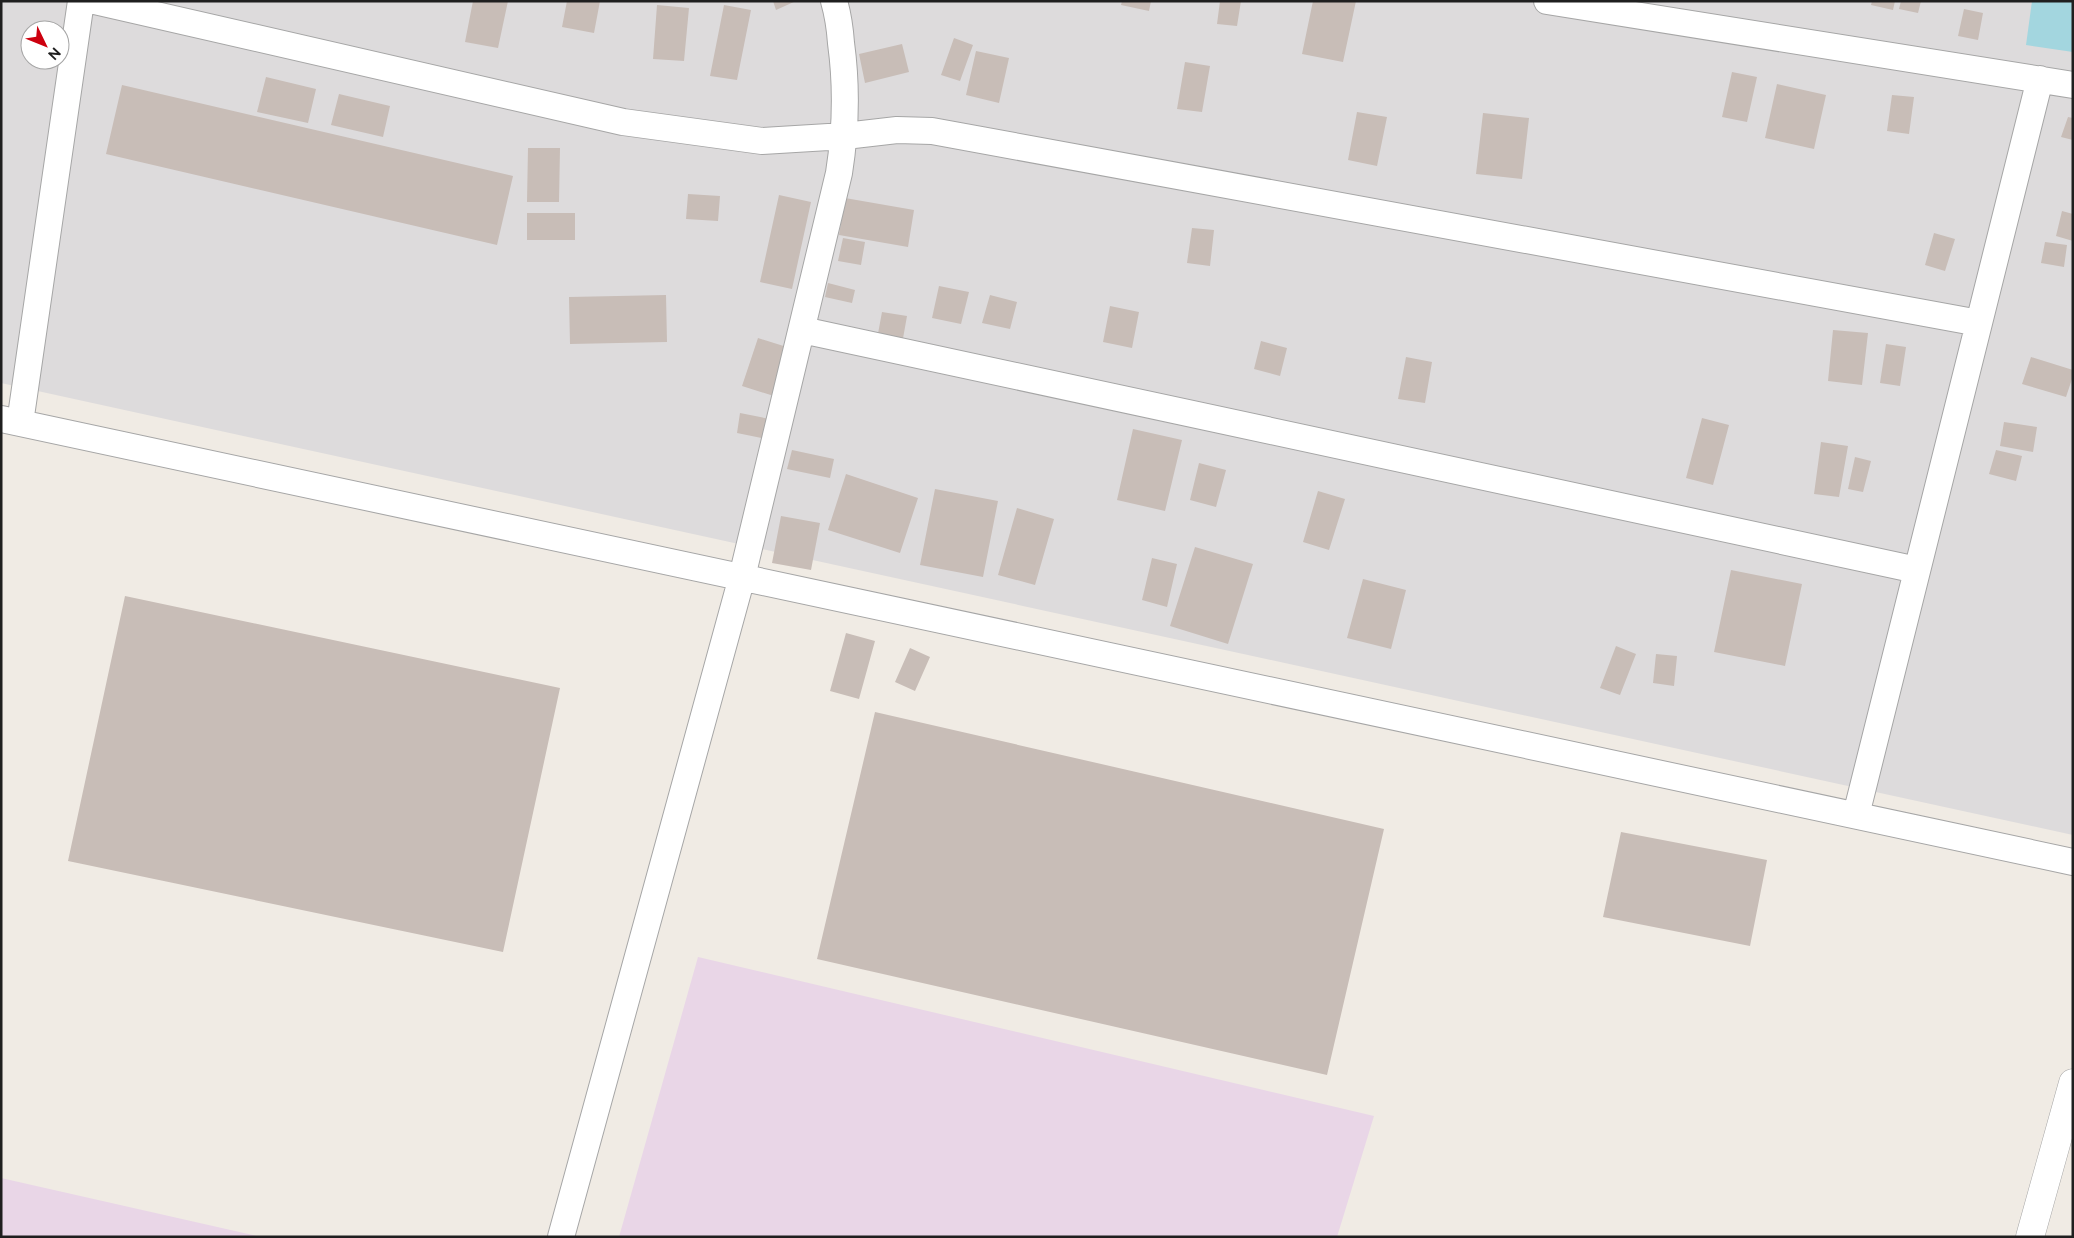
<svg xmlns="http://www.w3.org/2000/svg" width="2074" height="1238" font-family="Raleway,sans-serif">
<style>
.residential{fill:#dddbdc;fill-rule:evenodd}
.industrial{fill:#e9d6e7}
.water{fill:#a3d6df}
.building{fill:#c8bdb7}
.lines{fill:none;stroke-linecap:round;stroke-linejoin:round}
.minor-casing{stroke:#a6a6a6;stroke-width:28}
.tertiary-casing{stroke:#a6a6a6;stroke-width:29}
.minor{stroke:#fff;stroke-width:26}
.tertiary{stroke:#fff;stroke-width:28}
</style>
<rect width="100%" height="100%" fill="#f0ebe4"/>
<path class="residential" d="M1,1H2073V835L1,383ZM30,30H60V60H30Z"/>
<path class="industrial" d="M698,957L1374,1116L1337,1237H619Z
M1,1178L261,1237H1Z"/>
<path class="water" d="M2032,1H2073V52L2026,45Z"/>
<path class="building" d="M473,1H508L498,48L465,42Z
M567,1H600L594,33L562,27Z
M773,1H796L776,10Z
M1122,1H1151L1149,11L1121,5Z
M1220,1H1241L1237,26L1217,24Z
M1313,1H1356L1343,62L1302,54Z
M1872,1H1895L1893,10L1871,5Z
M1901,1H1921L1918,13L1899,9Z
M657,5L689,8L684,61L653,59Z
M724,5L751,10L737,80L710,76Z
M1964,9L1983,13L1978,40L1958,36Z
M954,38L973,45L960,81L941,75Z
M902,44L909,72L865,83L859,54Z
M976,51L1009,58L999,103L966,95Z
M1185,62L1210,66L1202,112L1177,109Z
M1732,72L1757,77L1747,122L1722,117Z
M266,77L316,89L308,123L257,112Z
M1777,84L1826,95L1814,149L1765,138Z
M122,85L513,176L497,245L106,154Z
M339,94L390,106L383,137L331,125Z
M1892,95L1914,97L1909,134L1887,131Z
M1357,112L1387,117L1377,166L1348,160Z
M1483,113L1529,118L1522,179L1476,174Z
M2068,117L2073,118V140L2061,137Z
M528,148H560L559,202H527Z
M688,194L720,196L718,221L686,219Z
M779,195L811,202L792,289L760,282Z
M845,198L914,210L908,247L839,235Z
M2062,211L2073,214V241L2056,236Z
M527,213H575V240H527Z
M1192,228L1214,230L1210,266L1187,263Z
M1934,233L1955,239L1945,271L1925,265Z
M843,238L865,242L861,265L838,261Z
M2045,242L2067,245L2064,267L2041,263Z
M828,283L855,290L852,303L825,297Z
M939,286L969,292L961,324L932,318Z
M666,295L667,342L570,344L569,297Z
M990,295L1017,302L1010,329L982,323Z
M1110,306L1139,312L1132,348L1103,342Z
M882,312L907,316L902,344L877,339Z
M1833,330L1868,333L1862,385L1828,381Z
M758,338L790,348L774,396L742,386Z
M1261,341L1287,348L1280,376L1254,369Z
M1886,344L1906,347L1900,386L1880,383Z
M1406,357L1432,362L1425,403L1398,399Z
M2031,357L2073,370V376L2066,397L2022,384Z
M740,413L770,419L766,439L737,433Z
M1702,418L1729,425L1713,485L1686,478Z
M2004,422L2037,427L2033,452L2000,446Z
M1133,429L1182,440L1165,511L1117,500Z
M1821,442L1848,446L1839,497L1814,494Z
M792,450L834,459L830,478L787,469Z
M1996,450L2022,456L2016,481L1989,474Z
M1855,457L1871,461L1863,492L1848,489Z
M1199,463L1226,470L1216,507L1190,500Z
M846,474L918,498L900,553L828,530Z
M935,489L998,501L983,577L920,565Z
M1318,491L1345,499L1329,550L1303,542Z
M1017,508L1054,519L1035,585L998,575Z
M781,516L820,523L811,570L772,563Z
M1195,547L1253,564L1228,644L1170,626Z
M1152,558L1177,564L1167,607L1142,600Z
M1731,570L1802,584L1785,666L1714,652Z
M1363,579L1406,590L1391,649L1347,638Z
M125,596L560,688L503,952L68,861Z
M846,633L875,641L859,699L830,691Z
M1616,646L1636,654L1620,695L1600,688Z
M910,648L930,657L915,691L895,682Z
M1656,654L1677,656L1674,686L1653,683Z
M875,712L1384,829L1327,1075L817,959Z
M1621,832L1767,860L1750,946L1603,917Z"/>
<g class="lines">
<defs>
<path id="minor" d="M95,1L623,122L762,141L845,136L897,130L932,131L1979,323
M1547,1L2073,85
M802,330L1917,570
M1,419L2073,862
M20,423L81,1
M1856,815L2040,79
M561,1237L742,577L839,173C846,129 847,87 841,43C840,29 838,15 834,1"/>
<path id="tertiary" d="M2030,1237L2073,1083"/>
</defs>
<use href="#minor" class="minor-casing"/>
<use href="#tertiary" class="tertiary-casing"/>
<use href="#minor" class="minor"/>
<use href="#tertiary" class="tertiary"/>
</g>
<rect width="2074" height="1238" fill="none" stroke="#1f1f1f" stroke-width="5"/>
<g transform="translate(45 45) rotate(133)"><circle r="24" fill="#ffffff" stroke="#a5a5a5"/>
<path d="M0-4L9 19L0 12L-9 19Z" fill="#cd000f"/>
<text y="-8" font-size="14" font-weight="bold" text-anchor="middle" fill="#1f1f1f">N</text>
</g>
</svg>
